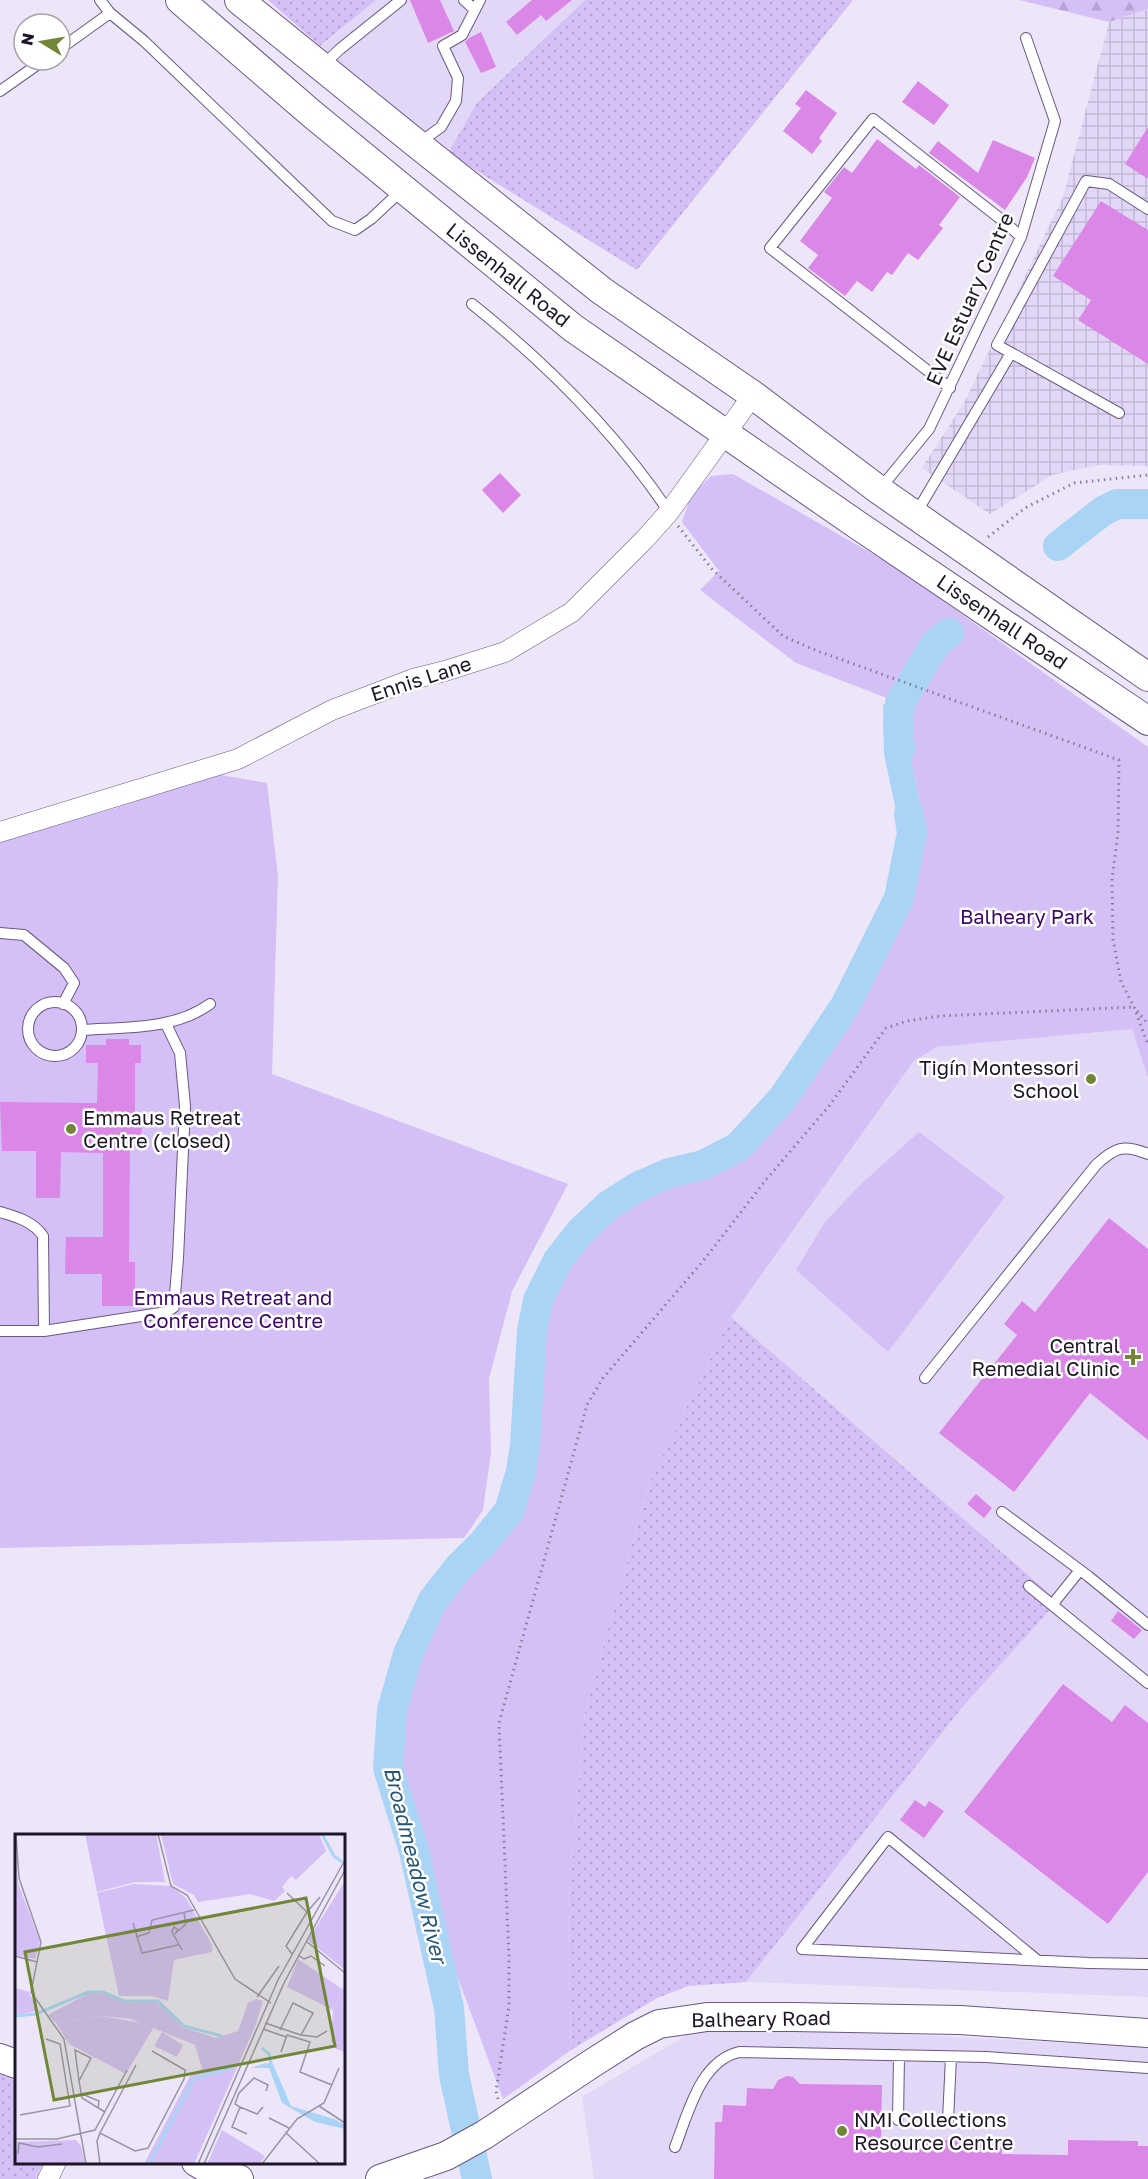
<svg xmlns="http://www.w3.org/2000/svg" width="1148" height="2179" font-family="'Golos Text',sans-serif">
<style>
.built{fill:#e3d7f8}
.industrial{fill:url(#industrial-grid)}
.grass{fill:url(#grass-dots)}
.forest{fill:url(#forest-firs)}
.green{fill:#d4bff6}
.water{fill:#aad4f5}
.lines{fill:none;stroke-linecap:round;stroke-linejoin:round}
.river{stroke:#aad4f5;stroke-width:30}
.building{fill:#da87e7}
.lane-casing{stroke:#695881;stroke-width:12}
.street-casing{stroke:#695881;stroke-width:21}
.secondary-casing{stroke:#695881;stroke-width:30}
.path{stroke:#878092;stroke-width:3;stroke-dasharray:1.5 4.5;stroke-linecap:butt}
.lane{stroke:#fff;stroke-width:10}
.street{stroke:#fff;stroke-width:20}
.secondary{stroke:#fff;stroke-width:28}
.poi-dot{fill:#718637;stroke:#fff;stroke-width:2}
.labels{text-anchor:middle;stroke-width:5;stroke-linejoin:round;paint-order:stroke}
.street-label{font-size:20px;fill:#1d1627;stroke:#fff}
.park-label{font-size:20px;fill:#3d046a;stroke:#fff}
.poi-label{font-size:20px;fill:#1d1627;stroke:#fff;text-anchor:end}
.water-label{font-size:21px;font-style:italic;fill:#265677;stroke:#fff}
.inset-river{fill:none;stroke:#aad4f5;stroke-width:3}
.inset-road{fill:none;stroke:#9a93a5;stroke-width:1.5}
.view{fill:#718637;fill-opacity:0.15;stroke:#718637;stroke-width:3}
.inset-edge{fill:none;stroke:#1d1627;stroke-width:3}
</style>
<defs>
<pattern id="industrial-grid" width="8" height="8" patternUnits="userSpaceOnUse" patternTransform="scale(1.5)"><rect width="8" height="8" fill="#e3d7f8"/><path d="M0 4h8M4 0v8" fill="none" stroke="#c2b8d5"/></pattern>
<pattern id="grass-dots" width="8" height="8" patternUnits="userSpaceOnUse" patternTransform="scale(1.5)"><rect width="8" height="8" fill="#d4bff6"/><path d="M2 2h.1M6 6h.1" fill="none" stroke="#b6a3d3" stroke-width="1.8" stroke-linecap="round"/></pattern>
<pattern id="forest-firs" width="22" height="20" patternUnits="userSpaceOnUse" patternTransform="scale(1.5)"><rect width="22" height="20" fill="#d4bff6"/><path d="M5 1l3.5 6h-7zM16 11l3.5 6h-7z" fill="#b6a3d3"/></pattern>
</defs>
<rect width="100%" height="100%" fill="#ede6f9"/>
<path class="built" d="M376,0H585L477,103L448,153L320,47Z
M1132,1029L1148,1078V1997L746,1982L964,1705L1058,1601L731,1317L913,1062L936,1047Z
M705,2024L1148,2047V2179H594L582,2097Z"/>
<path class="industrial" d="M1148,9V466L1098,465L1052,475L990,514L922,468L965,401L1063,197L1109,22Z"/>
<path class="grass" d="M268,0H376L320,46Z
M585,0H853L637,270L448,153L477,103Z
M731,1317L1058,1601L964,1705L746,1982L688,1986L657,1998L571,2050L568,1908L585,1710L650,1481Z
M0,2073L16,2081V2162L43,2163L36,2179H0Z"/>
<path class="forest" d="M1019,0H1148V9L1109,22Z"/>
<path class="green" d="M733,474L894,566L1148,747V1078L1132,1029L936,1047L913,1062L731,1317L650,1481L585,1710L568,1908L571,2050L503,2099L443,1938L397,1758L399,1727L406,1694L413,1665L427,1628L462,1574L497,1541L513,1513L530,1468L537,1396L540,1314L581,1245L599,1224L664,1188L709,1174L740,1156L784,1113L826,1051L858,1000L899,916L915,876L922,815L900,703L796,663L700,590L719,571L682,522L691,496L711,476Z
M215,774L267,783L278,876L272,1074L568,1184L512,1291L489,1379L491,1452L483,1510L464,1538L0,1548V842L116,808Z
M919,1132L1005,1197L888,1352L796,1270L825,1222L860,1185Z"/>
<path class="water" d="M883,704L901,708L922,815L917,855L899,850L900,830L884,754Z"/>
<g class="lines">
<path class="river" d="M1058,546L1103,511L1117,504H1148
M900,748L898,729L900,703L935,644L949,633
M477,2179L454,2075L449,2008L414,1851L388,1768L392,1710L408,1654L433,1600L458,1568L483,1543L509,1511L521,1472L525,1445L532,1331L538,1300L558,1260L581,1231L609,1205L639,1186L669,1173L703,1165L738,1147L783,1098L845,1006L899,898L912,833L909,814"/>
</g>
<path class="building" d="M410,0H440L454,31L428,43Z
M532,0H572L546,21L541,15L517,35L506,22Z
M481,32L496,67L481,73L465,42L469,38Z
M918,81L949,105L934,125L902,102Z
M806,90L837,113L819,138L822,141L812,154L783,131L801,108L795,104Z
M1148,127V179L1125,164Z
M877,139L916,169L919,165L960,197L939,225L943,228L918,260L908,253L892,275L887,272L872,292L857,281L845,296L808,268L818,255L800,241L832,198L824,192L844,167L852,173Z
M993,140L1035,158L1027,177L1005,210L929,153L938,141L978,173Z
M1101,201L1148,230V364L1078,320L1091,300L1053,276Z
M500,473L521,495L503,513L482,490Z
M106,1039H129V1045H141V1063H135V1124H142L141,1139H130L129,1262H135V1306H102V1274H65L66,1237H103V1153L61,1152L60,1198H36V1151H2L0,1102L97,1103L98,1063H86V1045H106Z
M1109,1218L1148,1249V1440L1090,1393L1014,1492L939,1433L1017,1335L1004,1324L1022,1301L1035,1312Z
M976,1494L992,1508L984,1518L967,1504Z
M1118,1611L1142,1630L1134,1639L1111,1621Z
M1063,1684L1112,1722L1125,1705L1148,1723V1872L1108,1924L964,1812Z
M915,1800L925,1807L929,1801L944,1811L924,1838L900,1820Z
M787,2076L793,2077L800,2084L882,2085L881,2139L1002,2141V2154L1068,2155V2140L1138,2141V2146H1148V2179H714L715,2122H722L723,2105L746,2106L747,2088L773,2089L778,2080Z"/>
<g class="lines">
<defs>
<path id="lane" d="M464,0L475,10
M110,13L144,41L332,221L355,230L371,219L403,189
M60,49L110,13L100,0
M323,65L340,49L401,0
M0,91L44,60
M419,143L441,127L456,101L458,78L443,46L462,35L480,0
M472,304C546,363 616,433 669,512
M950,388L770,248L873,119L1007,224L1021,237
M1119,413L997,345L1086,181L1109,184L1148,209
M879,490L929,429L1021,237L1055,121L1026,38
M915,515L1011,353
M0,933L24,935L64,968L74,983L63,1004
M28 1029a27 27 0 1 1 54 0a27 27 0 1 1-54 0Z
M82,1030C125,1027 174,1030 210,1004
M0,1212C16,1217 33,1221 43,1236L44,1331
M0,1331H44L167,1312L174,1307L178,1258L185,1106L180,1053L166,1024
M925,1378L1096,1165C1115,1147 1124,1144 1148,1154
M1002,1512L1088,1576L1148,1625
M1029,1586L1148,1683
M1052,1605L1080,1570
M1037,1960L888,1837L802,1949L1089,1963L1148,1964
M898,2120L899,2055
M948,2120L951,2057
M675,2147C688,2114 700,2061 739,2052L986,2057L1148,2068"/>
<path id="street" d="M0,832L238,759L332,710L413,679L445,671L505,652L572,612L645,539L669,512L753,395
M48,2179L56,2162"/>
<path id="secondary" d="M180,0L312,114L573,328L856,524L1148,721
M239,0L417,144L602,291L753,395L879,490L1148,677
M0,2058L16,2064
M196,2162L208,2169L239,2179
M380,2179L446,2156L484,2135L591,2064L635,2036L659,2024L707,2017H793L960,2020L1148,2033"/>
</defs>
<use href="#lane" class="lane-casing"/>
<use href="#street" class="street-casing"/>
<use href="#secondary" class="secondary-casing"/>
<path class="path" d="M678,526L712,569L783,636L815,650L1119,760L1118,833L1112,879L1113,939L1121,982L1134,1007L1148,1045
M988,537L1025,508L1074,483L1148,475
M1137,1011L1148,1024
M498,2099L496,2091L509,2006V1958L499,1723L587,1405L603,1378L703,1261L765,1181L829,1106L886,1028L907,1021L940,1016L1134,1007"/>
<use href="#lane" class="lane"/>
<use href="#street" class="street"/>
<use href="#secondary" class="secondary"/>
</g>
<g class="poi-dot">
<circle cx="1091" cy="1079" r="6"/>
<circle cx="71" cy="1129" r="6"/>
<path d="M1130 1348h6v6h6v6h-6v6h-6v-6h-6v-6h6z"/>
<circle cx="842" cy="2131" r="6"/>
</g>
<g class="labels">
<g class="street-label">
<text transform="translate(508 275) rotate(39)" y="7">Lissenhall Road</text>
<text transform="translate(970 299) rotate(-66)" y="7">EVE Estuary Centre</text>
<text transform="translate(1002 622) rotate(34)" y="7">Lissenhall Road</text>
<text transform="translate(421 679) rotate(-18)" y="7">Ennis Lane</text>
<text transform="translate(761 2019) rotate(-1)" y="7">Balheary Road</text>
</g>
<g class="park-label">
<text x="1027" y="924">Balheary Park</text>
<text x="233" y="1305">Emmaus Retreat and<tspan x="233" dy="23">Conference Centre</tspan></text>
</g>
<g class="poi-label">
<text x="1079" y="1075">Tigín Montessori<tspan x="1079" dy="23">School</tspan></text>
<text x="83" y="1125" text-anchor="start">Emmaus Retreat<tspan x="83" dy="23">Centre (closed)</tspan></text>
<text x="1120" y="1353">Central<tspan x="1120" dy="23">Remedial Clinic</tspan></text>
<text x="854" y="2127" text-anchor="start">NMI Collections<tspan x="854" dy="23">Resource Centre</tspan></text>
</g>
<g class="water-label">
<text transform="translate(415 1865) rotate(76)" y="7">Broadmeadow River</text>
</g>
</g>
<g transform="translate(15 1834)">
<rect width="330" height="330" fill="#ede6f9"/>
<path d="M70,0H141L150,48H120L82,58ZM146,0H304L311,17L281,46L276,42L267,53L270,57L259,67L235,60L183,68L179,61L158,50ZM0,8L3,49L25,107L20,125L0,121ZM330,47V136L293,106ZM283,125L327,155L318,176L272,153ZM85,182L140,191L111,240L54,210L41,189Z" fill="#d4bff6"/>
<path d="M327,155H330V218L321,215L316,207L318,176Z" fill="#d4bff6"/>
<path d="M119,50L156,52L171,64L197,111V118L159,126L153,167L137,162H104L82,59ZM0,154L14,158L23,177L0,181ZM74,159L92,160L115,169L135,166L148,172L167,193L201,204L223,197L233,169L241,165L248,167L240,193L179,330H129L175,242L187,235L180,211L116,185L85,182L41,189L33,181ZM147,198L168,211L162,223L139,212ZM207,296L250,322L245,330H192ZM61,306L66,312L70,330H0L2,308Z" fill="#d4bff6"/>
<path d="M251,229L258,230L276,272L319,285L330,291V295L300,288L267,269L254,234H236Z" fill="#aad4f5"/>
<path class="inset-river" d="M307,0L319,22L327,28M0,182L21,180L73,158H88L109,167H143L169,192L207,202M247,214L254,220L257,234M134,330L179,245L219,233"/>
<path class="inset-road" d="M1,0L4,44L26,108L16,158L49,205L71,330M143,0L156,52L172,61L220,145L256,169M272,59L292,78L305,63M118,89L127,119L163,111M163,97L171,90L169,79M160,100L163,96L159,93L157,98L167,116M121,103L134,99L137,86L179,76M291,107L330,139M277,120L271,112L292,78M283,121L289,125L296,122L310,132M0,122L22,128M242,163L264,132M250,189L286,201L302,203L312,197M248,195L271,203M265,196L278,169L298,179L286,201M266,218L272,201L295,208L285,238L317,251M64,247L60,216L76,224L64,247L67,264L90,278M67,260L84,267L83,275M304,272L330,289M225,273L242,280L248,273M5,281L55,272L45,210L31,205M254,284L274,294M270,298L305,330M85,299L121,231M232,300L217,293L225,273L220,270L224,259L239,244L253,251L251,257M0,305H42L80,296L112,236M3,320L4,309L23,313L47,310M85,330L82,307L85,299L120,317L133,314L169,245L170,236L137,217M183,330L263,146L330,26M189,330L269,149L330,36M247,330L282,285L309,269L324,234"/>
<path class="view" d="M291,64L320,212L39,266L10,118Z"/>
<rect width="330" height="330" class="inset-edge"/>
</g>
<g transform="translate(42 42) rotate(281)"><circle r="28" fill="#ffffff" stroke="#a5a2a9" stroke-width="1.5"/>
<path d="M0-4.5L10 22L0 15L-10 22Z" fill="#718637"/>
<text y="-9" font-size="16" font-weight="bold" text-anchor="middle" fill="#1d1627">N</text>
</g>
</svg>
